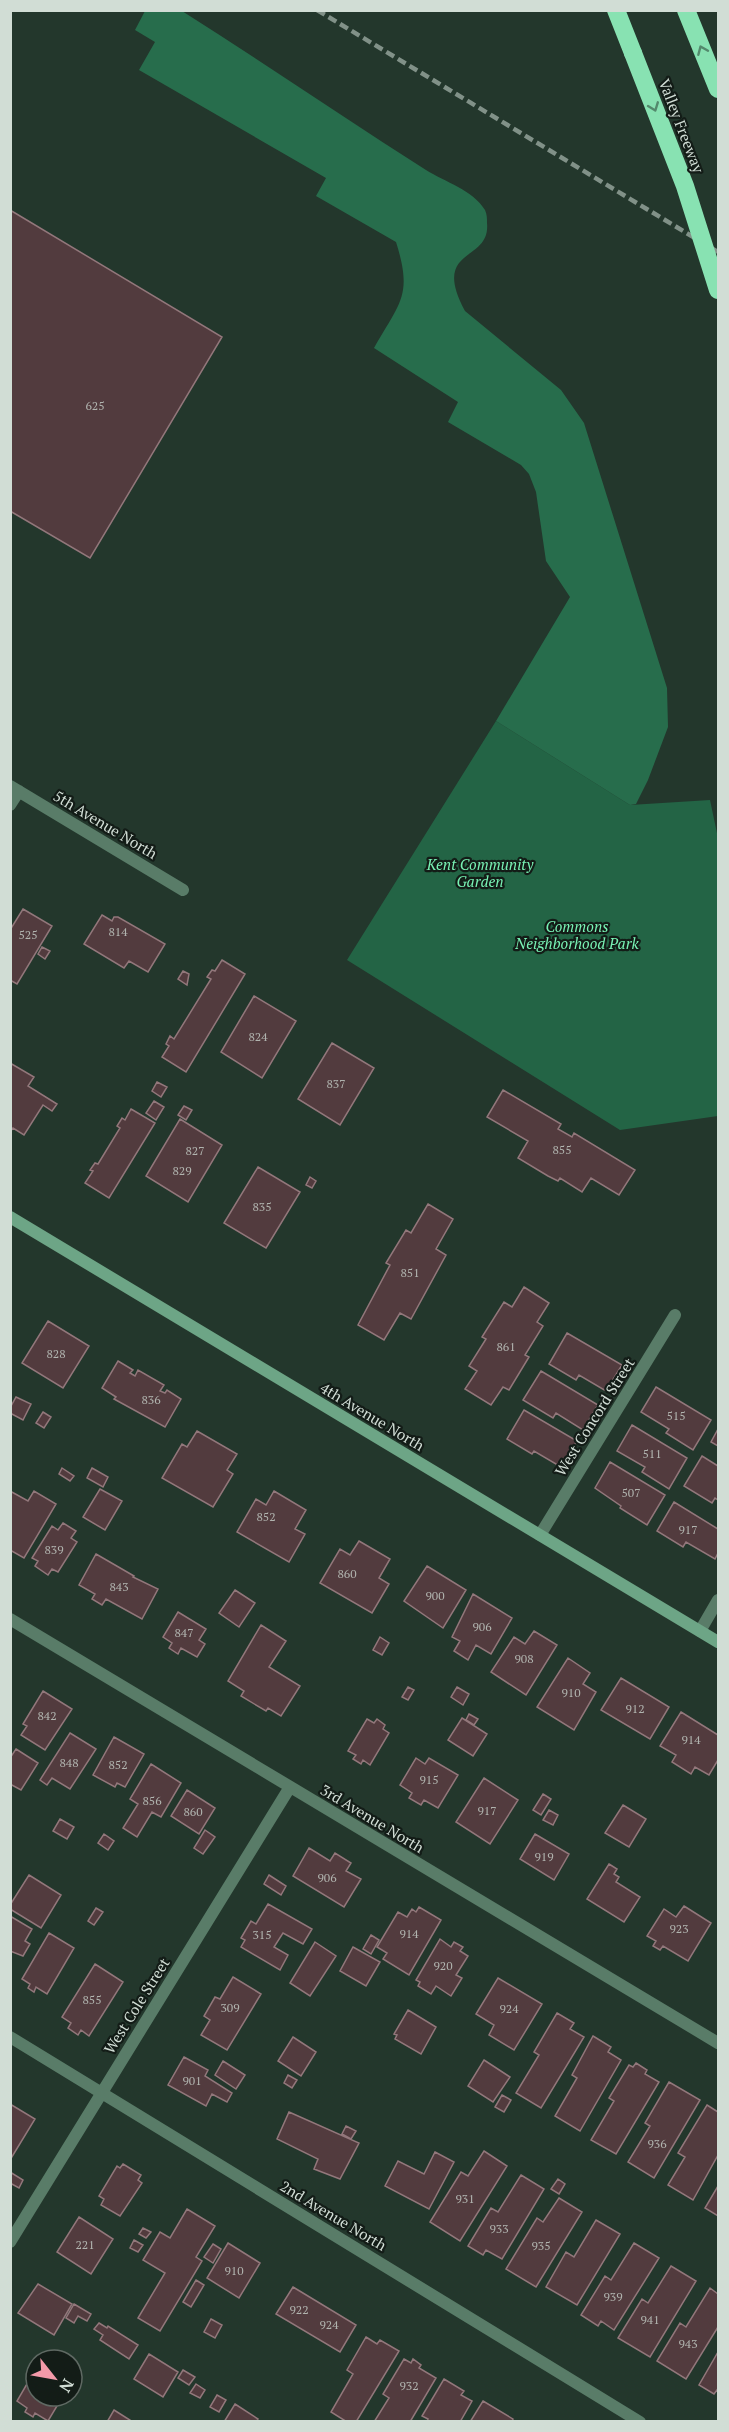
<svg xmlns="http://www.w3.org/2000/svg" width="729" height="2432" font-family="'PT Serif',serif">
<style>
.green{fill:#236445}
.forest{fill:#276d4c}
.building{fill:#523b3e;stroke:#92777b;stroke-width:1.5}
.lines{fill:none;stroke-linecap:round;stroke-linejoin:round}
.street{stroke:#597c68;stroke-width:12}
.secondary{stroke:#6da586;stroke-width:12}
.highway{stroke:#88e2b2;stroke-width:18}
.rail{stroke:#819188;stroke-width:4.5;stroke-dasharray:9 4.5;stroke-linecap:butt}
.highway-bridge{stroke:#88e2b2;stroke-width:18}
.oneway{stroke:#53896c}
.labels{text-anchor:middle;stroke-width:4.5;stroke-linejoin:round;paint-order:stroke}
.number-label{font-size:12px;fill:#b1b4af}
.street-label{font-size:15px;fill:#d1ddd5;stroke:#131c17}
.park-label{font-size:15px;font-style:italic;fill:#79f3b5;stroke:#131c17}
</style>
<rect width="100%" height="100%" fill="#23372c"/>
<path class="green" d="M496,721L630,805L710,800L718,838V1116L620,1130L347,960Z"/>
<path class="forest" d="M145,11H182C264,63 344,118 426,170C445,182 473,190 485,210C487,214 487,219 487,223C491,263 430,246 465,311L561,390L584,423L667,688L668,727L648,780L636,804L630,805L496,721L570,597L546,561L536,492L529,474L521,465L448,422L458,402L374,348C400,302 413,296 396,242L316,196L326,178L139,70L155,42L135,30Z"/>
<path class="building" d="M10,210L222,337L90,558L10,511Z
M23,909L52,926L17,984L10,980V930Z
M102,915L112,921L114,917H118L165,944L148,972L129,961L124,968L84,944Z
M42,947L50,951L45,959L38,954Z
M222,960L245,974L186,1072L162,1057L169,1046L166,1044L170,1036L174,1039L211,979L207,977L212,970L215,971Z
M183,971L189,974L187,985L178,979Z
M254,996L296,1021L262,1078L221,1052Z
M332,1043L374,1068L340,1125L298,1099Z
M10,1063L34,1077L28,1086L57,1104L52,1111L43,1105L24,1135L13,1128L10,1132Z
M157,1082L167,1087L161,1097L152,1091Z
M503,1090L561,1124L558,1129L572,1137L574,1133L635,1170L619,1195L591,1178L582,1192L560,1178L558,1181L548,1176L518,1158L528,1141L487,1117Z
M154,1101L164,1107L156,1120L146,1113Z
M184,1106L192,1110L186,1120L178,1115Z
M131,1109L155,1123L109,1198L85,1183L93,1171L90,1170L95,1163L98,1164L120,1128L117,1126L122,1118L125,1120Z
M180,1119L222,1145L188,1202L146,1176Z
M258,1167L300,1192L266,1248L224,1223Z
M310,1177L316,1181L312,1188L306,1185Z
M428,1204L453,1219L436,1249L446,1255L411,1319L400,1313L384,1340L358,1325L390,1265L386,1263L406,1230L411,1233Z
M524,1287L549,1303L537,1322L543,1326L525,1355L529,1357L509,1390L503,1387L491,1405L465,1389L477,1371L469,1366L486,1339L482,1337L504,1302L512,1307Z
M48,1321L89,1346L63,1388L22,1363Z
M567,1333L622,1365L606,1391L579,1375L576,1380L549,1364Z
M118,1361L133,1370L130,1373L135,1376L138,1370L164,1385L160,1391L165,1393L167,1390L181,1399L165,1427L114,1399L116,1397L102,1388Z
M541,1371L598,1405L583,1430L556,1413L553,1418L523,1400Z
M656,1387L711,1420L693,1450L666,1433L669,1429L641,1412Z
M16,1397L31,1404L23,1420L10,1413V1408Z
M524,1410L577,1441L561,1467L534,1451L532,1454L507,1439Z
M43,1412L51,1417L44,1428L36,1423Z
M632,1425L687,1458L669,1489L642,1472L645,1467L617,1451Z
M718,1429V1446L711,1442Z
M197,1431L237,1454L227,1470L233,1474L213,1507L162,1478L182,1444L187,1447Z
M702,1456L718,1466V1500L715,1498L712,1503L684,1486Z
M610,1462L665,1495L647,1525L620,1508L621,1506L595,1488Z
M62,1468L74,1476L70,1481L59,1474Z
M92,1468L108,1477L103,1487L87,1478Z
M100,1489L122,1501L105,1530L83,1517Z
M10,1491L28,1501L34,1491L56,1504L24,1558L10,1550Z
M274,1491L306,1510L295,1529L305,1534L289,1562L237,1532L256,1499L266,1505Z
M674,1502L718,1529V1553L715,1559L686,1542L683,1547L657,1531Z
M63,1523L76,1531L71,1538L77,1542L58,1572L52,1569L48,1575L35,1566L38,1561L32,1558L52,1526L58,1530Z
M359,1541L390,1559L379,1578L389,1584L372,1613L320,1583L340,1549L350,1555Z
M96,1554L134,1576L133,1577L158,1589L142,1619L106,1599L102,1605L92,1599L95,1594L79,1585Z
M427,1566L466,1590L443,1628L404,1601Z
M235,1590L255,1603L239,1627L219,1613Z
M473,1594L512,1618L491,1654L476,1645L468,1660L454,1651L460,1641L452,1637Z
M178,1612L206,1629L199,1640L205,1644L197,1657L181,1648L178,1654L169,1648L172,1643L163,1637Z
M261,1625L286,1641L269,1667L300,1686L281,1716L268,1708L266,1711L241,1696L244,1691L228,1681Z
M534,1631L557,1645L526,1695L491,1672L514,1637L525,1644Z
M380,1637L389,1643L382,1655L373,1650Z
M568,1658L590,1673L583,1684L596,1692L574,1730L537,1707Z
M621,1678L669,1707L650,1739L601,1710Z
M408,1687L414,1690L408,1700L402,1697Z
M457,1687L469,1694L463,1705L451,1697Z
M43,1691L72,1709L45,1750L21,1735L27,1726L23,1724Z
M681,1712L718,1735V1760L709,1775L695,1767L691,1774L672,1762L676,1755L660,1746Z
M469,1714L478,1719L474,1725L466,1720Z
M462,1718L487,1734L473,1756L448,1740Z
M367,1719L374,1723L377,1719L385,1725L383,1729L389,1733L370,1765L363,1760L361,1764L353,1759L356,1755L348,1751Z
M70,1733L96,1749L70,1789L52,1778L47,1785L40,1780Z
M114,1737L144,1754L125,1787L117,1783L115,1787L93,1775Z
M16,1749L38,1763L21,1790L10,1784V1758Z
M416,1758L425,1764L429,1758L458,1775L438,1808L424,1800L421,1805L409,1798L412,1793L400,1785Z
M151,1764L181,1783L161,1817L152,1812L137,1837L123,1828L138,1804L130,1799Z
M484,1778L518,1800L490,1844L456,1822Z
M187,1790L215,1808L199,1834L171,1816Z
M543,1794L551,1799L541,1815L533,1810Z
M623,1805L646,1819L629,1847L605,1833Z
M549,1810L558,1815L553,1825L543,1820Z
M60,1819L74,1827L67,1839L53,1831Z
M205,1830L215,1837L203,1854L194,1848Z
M104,1834L114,1841L108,1850L98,1843Z
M535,1834L569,1854L554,1880L520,1859Z
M309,1848L330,1861L335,1853L351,1863L346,1871L361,1879L344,1907L293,1876Z
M609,1864L617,1869L614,1874L619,1877L616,1882L640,1897L624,1922L587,1899Z
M29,1875L61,1895L41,1928L10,1909V1905Z
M269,1875L286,1886L281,1895L264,1884Z
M268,1904L312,1929L303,1944L283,1933L274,1947L288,1955L280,1970L241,1947L245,1940L241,1938L251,1921L256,1924Z
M684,1906L711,1923L688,1961L663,1946L660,1950L653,1946L656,1941L647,1936L664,1909L676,1917Z
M419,1907L441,1920L409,1975L383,1959L387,1953L377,1947L398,1912L407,1917L412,1909L416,1912Z
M96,1908L103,1912L94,1925L88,1921Z
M10,1916L32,1929L25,1941L30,1944L23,1956L10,1951Z
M49,1933L74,1948L47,1994L36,1987L34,1992L28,1988L30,1984L22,1979Z
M371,1935L379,1940L371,1954L363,1949Z
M440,1939L451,1947L454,1942L463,1947L460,1951L468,1956L456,1975L462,1978L451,1996L436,1986L431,1994L418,1986L420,1982L416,1980Z
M315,1942L336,1956L310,1996L290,1983Z
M353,1947L380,1962L366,1986L340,1971Z
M95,1964L123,1982L89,2036L81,2030L78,2035L68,2028L71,2023L62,2017Z
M233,1977L261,1994L227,2050L201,2035L210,2020L204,2016L215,1997L220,1999Z
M498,1978L542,2004L514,2050L489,2035L494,2025L476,2014Z
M408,2010L436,2027L421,2054L395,2039L397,2035L394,2034Z
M557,2013L574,2023L570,2029L584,2037L541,2108L516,2093L539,2055L534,2052Z
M593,2036L611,2047L608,2052L621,2060L580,2131L555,2116L577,2078L572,2075Z
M293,2037L316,2052L301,2076L278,2061Z
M184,2057L208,2070L205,2076L232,2093L227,2102L212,2094L206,2106L168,2085Z
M484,2060L510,2077L493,2102L468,2086Z
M223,2061L245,2075L236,2089L215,2075Z
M636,2063L647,2070L645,2074L659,2082L616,2154L591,2140L614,2101L609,2098L629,2065L633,2067Z
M288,2075L297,2080L292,2088L284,2083Z
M669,2082L700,2100L654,2178L628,2162L650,2126L645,2123Z
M502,2095L511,2100L504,2112L495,2107Z
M10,2104L35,2119L10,2160Z
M707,2105L718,2112V2155L693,2200L668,2185L685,2157L678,2153Z
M289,2112L359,2143L340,2179L314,2169L318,2159L277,2139Z
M346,2126L356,2131L351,2139L342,2134Z
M484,2151L507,2166L460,2241L430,2222L461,2172L468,2176Z
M435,2152L454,2162L429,2209L385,2186L398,2161L424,2174Z
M123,2164L141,2175L138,2180L142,2183L120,2216L101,2205L104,2199L99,2196L117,2166L120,2168Z
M10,2172L23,2180L19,2188L10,2183Z
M521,2175L544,2189L502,2259L486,2250L483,2255L468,2246L491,2208L498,2212Z
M558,2179L565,2184L559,2194L551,2189Z
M718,2186V2216L705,2208Z
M559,2198L582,2212L536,2287L506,2269L537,2218L543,2222Z
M187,2209L215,2226L196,2257L202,2261L160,2331L138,2318L165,2273L143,2260L160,2232L170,2238Z
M79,2217L113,2239L91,2274L57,2252Z
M596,2220L620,2234L577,2305L546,2287L566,2252L574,2257Z
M143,2228L151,2232L146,2238L139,2234Z
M134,2240L143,2245L138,2252L130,2248Z
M228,2243L260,2263L239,2298L207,2278Z
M634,2243L659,2258L614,2330L601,2321L598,2326L581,2315L605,2276L611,2280Z
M213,2244L221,2249L213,2263L204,2257Z
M671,2266L696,2281L650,2357L618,2338L642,2299L648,2303Z
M196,2280L204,2285L191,2307L183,2302Z
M38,2284L72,2304L54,2335L18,2313Z
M293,2287L356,2325L340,2352L276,2314Z
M710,2288L718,2294V2327L686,2379L657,2361L680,2323L686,2327Z
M74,2304L91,2314L87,2321L78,2316L74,2323L66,2318Z
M211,2319L222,2325L215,2338L204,2332Z
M99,2323L107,2328L108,2326L138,2345L129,2359L100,2340L103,2335L94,2329Z
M366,2337L377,2344L380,2340L399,2351L356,2422H347L331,2412L353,2374L347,2370Z
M718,2352V2391L717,2390L714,2394L699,2385Z
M149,2354L178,2372L163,2397L134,2379Z
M404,2359L411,2363L413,2359L421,2365L419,2368L436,2378L410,2422H374L389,2398L383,2394Z
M183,2370L195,2377L189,2385L178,2378Z
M36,2374V2396H63L48,2421L35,2413L33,2417L25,2412L27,2408L17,2401L31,2377L33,2378Z
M444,2379L464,2391L461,2395L472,2401L460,2422H427L428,2419L422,2416Z
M196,2384L205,2390L200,2398L190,2393Z
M217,2395L226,2400L219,2412L210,2407Z
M483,2401L513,2419L512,2422H470Z
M235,2404L258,2419L256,2422H224Z
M114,2410L133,2422H107Z"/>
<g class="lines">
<path class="street" d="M10,786L183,890
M10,805L19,791
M540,1535L675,1315
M10,1619L718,2043
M700,1631L718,1600
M10,2037L640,2422
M10,2242L290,1787"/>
<path class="secondary" d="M10,1217L718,1642"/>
<path class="highway" d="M616,10L633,53
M686,10L718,89"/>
<path class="rail" d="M317,10L718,252"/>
<path class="highway-bridge" d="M633,53L685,186L718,290"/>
</g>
<defs><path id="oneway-chevron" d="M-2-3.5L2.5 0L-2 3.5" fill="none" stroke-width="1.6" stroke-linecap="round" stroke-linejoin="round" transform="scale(1.5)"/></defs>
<g class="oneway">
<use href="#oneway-chevron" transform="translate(702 50) rotate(-113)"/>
<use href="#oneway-chevron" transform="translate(654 107) rotate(69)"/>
</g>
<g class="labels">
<g class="number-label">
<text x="95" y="410">625</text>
<text x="118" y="936">814</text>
<text x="28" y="939">525</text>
<text x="258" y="1041">824</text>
<text x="336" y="1088">837</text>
<text x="562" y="1154">855</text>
<text x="195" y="1155">827</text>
<text x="182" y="1175">829</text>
<text x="262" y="1211">835</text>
<text x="410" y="1277">851</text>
<text x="506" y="1351">861</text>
<text x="56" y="1358">828</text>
<text x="151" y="1404">836</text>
<text x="676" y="1420">515</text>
<text x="652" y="1458">511</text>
<text x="631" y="1497">507</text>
<text x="266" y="1521">852</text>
<text x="688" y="1534">917</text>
<text x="54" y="1554">839</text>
<text x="347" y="1578">860</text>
<text x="119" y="1591">843</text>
<text x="435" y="1600">900</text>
<text x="482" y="1631">906</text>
<text x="184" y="1637">847</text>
<text x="524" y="1663">908</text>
<text x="571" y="1697">910</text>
<text x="635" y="1713">912</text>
<text x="47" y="1720">842</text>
<text x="691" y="1744">914</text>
<text x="69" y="1767">848</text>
<text x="118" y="1769">852</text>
<text x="429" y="1784">915</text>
<text x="152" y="1805">856</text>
<text x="487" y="1815">917</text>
<text x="193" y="1816">860</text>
<text x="544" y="1861">919</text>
<text x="327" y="1882">906</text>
<text x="679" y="1933">923</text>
<text x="409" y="1938">914</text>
<text x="262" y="1939">315</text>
<text x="443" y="1970">920</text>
<text x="92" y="2004">855</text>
<text x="230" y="2012">309</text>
<text x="509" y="2013">924</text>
<text x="192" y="2085">901</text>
<text x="657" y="2148">936</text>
<text x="465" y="2203">931</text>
<text x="499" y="2233">933</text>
<text x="85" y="2249">221</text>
<text x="541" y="2250">935</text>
<text x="234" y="2275">910</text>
<text x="613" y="2301">939</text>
<text x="299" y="2314">922</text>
<text x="650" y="2324">941</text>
<text x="329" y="2329">924</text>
<text x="688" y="2348">943</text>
<text x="409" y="2390">932</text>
</g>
<g class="street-label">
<text transform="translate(681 126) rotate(69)" y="5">Valley Freeway</text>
<text transform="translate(105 825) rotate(31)" y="5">5th Avenue North</text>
<text transform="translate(372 1417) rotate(31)" y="5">4th Avenue North</text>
<text transform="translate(595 1417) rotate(-58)" y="5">West Concord Street</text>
<text transform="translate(372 1819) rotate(31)" y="5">3rd Avenue North</text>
<text transform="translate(137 2006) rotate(-58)" y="5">West Cole Street</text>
<text transform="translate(333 2216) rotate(31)" y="5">2nd Avenue North</text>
</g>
<g class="park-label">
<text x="480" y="870">Kent Community<tspan x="480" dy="17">Garden</tspan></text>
<text x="577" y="932">Commons<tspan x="577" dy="17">Neighborhood Park</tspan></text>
</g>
</g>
<rect width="729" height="2432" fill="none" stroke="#d1ddd5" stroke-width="24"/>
<g transform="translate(54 2378) rotate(121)"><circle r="28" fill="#131c17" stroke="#5f6963" stroke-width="1.5"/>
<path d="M0-4.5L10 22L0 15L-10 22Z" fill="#f39aa9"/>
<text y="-9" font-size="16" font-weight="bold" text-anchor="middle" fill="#d1ddd5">N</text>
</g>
</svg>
